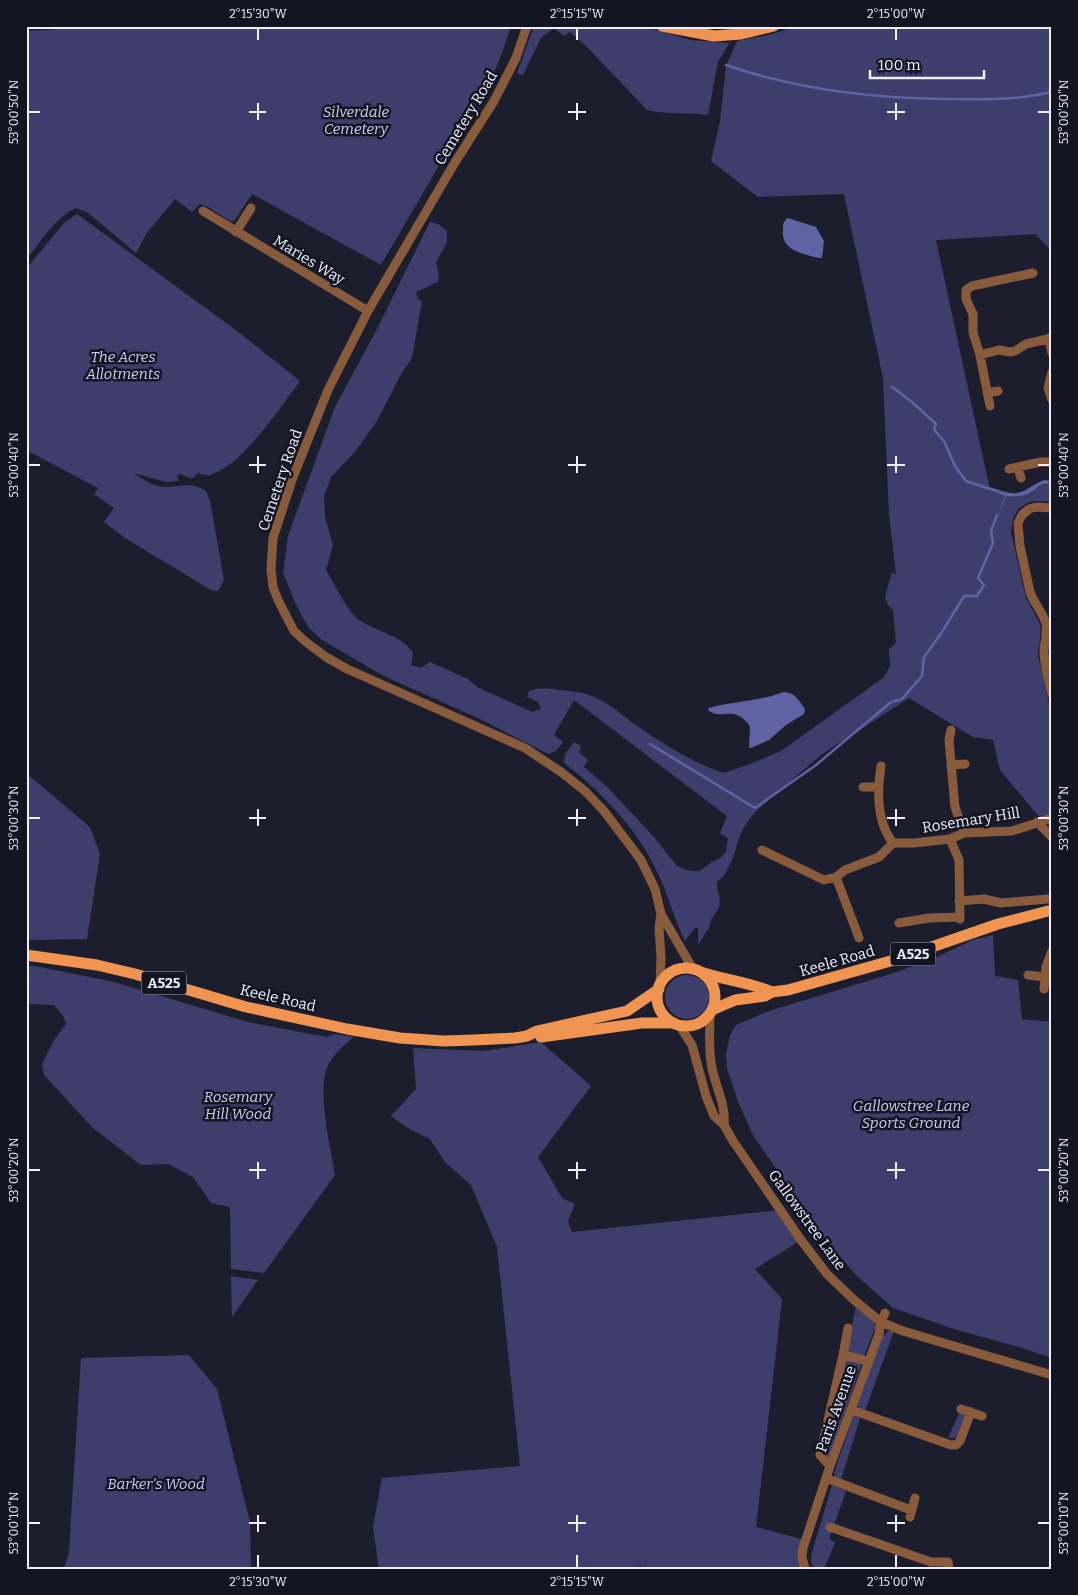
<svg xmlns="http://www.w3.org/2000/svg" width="1078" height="1595" font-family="Bitter,serif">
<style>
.green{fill:#3e3e6c}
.water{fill:#6162a4}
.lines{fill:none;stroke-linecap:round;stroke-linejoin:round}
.stream{stroke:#6162a4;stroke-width:2.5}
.minor{stroke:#875b3c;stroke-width:9}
.major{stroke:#f09551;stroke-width:11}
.ticks{fill:none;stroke:#eff0fb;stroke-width:2}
.labels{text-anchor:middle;stroke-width:5;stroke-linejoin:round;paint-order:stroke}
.shield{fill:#141523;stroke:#adaeba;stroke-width:1}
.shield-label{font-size:14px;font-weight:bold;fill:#eff0fb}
.park-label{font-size:15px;font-style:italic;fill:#cccff5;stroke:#141523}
.street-label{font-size:15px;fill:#eff0fb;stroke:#141523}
.neatline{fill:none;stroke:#eff0fb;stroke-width:2}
.ticks-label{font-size:12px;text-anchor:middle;fill:#eff0fb}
</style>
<rect width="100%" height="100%" fill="#1d1e2d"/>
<path class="green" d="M60,26H511C501,57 490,89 469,114L381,265L252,194L235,220L230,221L208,207L200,204L192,212L175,199L146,234L136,253L88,213L76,208C54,218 40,243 26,260V31L60,29Z
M534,26H642L691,40L729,43L718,62L708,115C688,112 667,115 647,110L587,47L570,32L564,36L554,28L541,38L523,75L517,73Z
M799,26H1052V251L1035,234L936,240L990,490C1002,495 1017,500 1030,493C1040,487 1039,484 1052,484V502L1035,501L1027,503L1018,509L1013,519L1011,532L1026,598L1040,624L1041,631L1038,655L1052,716V828L1034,811L1000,770L993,740L973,737L909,698L821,755L757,810C751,817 745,824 741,833C735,849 731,872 717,882C716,890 722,898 719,907C715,916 710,917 709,929C703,934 703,940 698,944V928H695L685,941C675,921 670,900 661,880C642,835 606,796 569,767L564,762L565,754L574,742L581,746L579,752L588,760L584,767L607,787L653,836L677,866L690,871H700L712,862L719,859L726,852L728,838L720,833L727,816L574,700L554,735L563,742L556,751L548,754L482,720L382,675L322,640L309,628L297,607L283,573L288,536L335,407L377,329L430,222L438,224L447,231V242L436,262L439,276L438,282L416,292L418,299L422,301L412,358L401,374L377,421L354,453L331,477L324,496L325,517L333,545L326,570C334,583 347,611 358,619C375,632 401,634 413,653L411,665L420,668L430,662L468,679L477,687L532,712L541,709L538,702L527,697L529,691C540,687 548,688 559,690C571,691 585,692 596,698C614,706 627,720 643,730C668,747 696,764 724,773L753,763L781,751L883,678L890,667L889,649L896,643L893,610L888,605L885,597L892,572L896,575L889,514L883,378L844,194L758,197L711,161L720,121L726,66L737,41L768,35Z
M77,214L237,331L300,381C280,408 242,466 210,475C206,476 202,474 198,473L192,479L180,474L177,477L179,481L166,482L134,473C141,478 149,484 158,486C177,490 188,479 206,491L210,501L224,580L218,591L211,590L125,538L104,522L114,508L94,494L98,488L26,450V269L64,223Z
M26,773L90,827L100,854L87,939L26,940Z
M993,935L995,976L1018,980L1022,1019L1052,1022V1358L1019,1347L954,1329L893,1308L856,1275L823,1237L753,1135L738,1102L727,1068L726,1054L730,1035L736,1025L769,1011L894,973L935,958L972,940Z
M26,966H35L114,982L248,1022L327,1037L335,1034L354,1037C344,1045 335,1053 328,1065C316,1089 331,1148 335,1175L264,1273L231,1269L230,1207L211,1203L193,1177L168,1164L141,1165L93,1128L44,1075L42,1064L54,1040L66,1024L63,1016L54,1005L26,1004Z
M665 997a22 22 0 1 1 44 0a22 22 0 1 1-44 0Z
M541,1042L591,1086L538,1157L562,1198L575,1204L568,1221L572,1232L781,1210L801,1240L755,1269L782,1299L756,1527L805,1540V1569H643L640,1565L638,1569H379L373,1527L382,1478L520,1466L497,1247L471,1185L445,1162L430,1139L411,1130L391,1116L416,1089L413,1048L484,1051Z
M231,1276L258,1280L232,1317Z
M856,1305L875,1322L876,1326L864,1356L847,1352Z
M888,1331H894L865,1411L859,1408L857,1403L882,1337Z
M189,1355L217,1389L250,1522L251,1569H64L69,1552L81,1358Z
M845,1359L862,1363L829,1458L823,1454Z
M961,1409L969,1411L957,1437L954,1438H948Z
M856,1415H861L841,1480L835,1477L834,1473L853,1417Z
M832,1485L846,1491L829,1539L835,1542L825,1567L830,1569H814L811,1562L812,1552Z"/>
<path class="water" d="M788,218L816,227L824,241L822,258C817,258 812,256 807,255C792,251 781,245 783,228C783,223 784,221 788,218Z
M1044,480L1052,481V484C1039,483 1040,487 1030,493C1023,497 1014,497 1006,496L997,519L1005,496L990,490L989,487C1004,491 1015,498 1029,488C1034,485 1038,482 1044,480Z
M784,692C795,692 799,701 805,709L804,714L786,725L769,740L751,748L749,747L750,726C732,703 724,722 708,710L709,708C734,701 760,701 784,692Z"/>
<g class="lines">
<path class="stream" d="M726,65C795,89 868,98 941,99C965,99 989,100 1013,98C1025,97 1036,95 1047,93L1052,91
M892,387L912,402L936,424L934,430L944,441L955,466L966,481L990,489
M650,744L755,808L816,765L891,702L902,699L922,676L924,657L942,632L964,596H977L984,585L978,578L993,543L991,531L997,515"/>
<path class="minor" d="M527,26L516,58L494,101L454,164L368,311L328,390L293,477L273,538L271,569L273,587L278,600L294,631L306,642L326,657L347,669L525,748L561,772L585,791L604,811L641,860L655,889L661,914L693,969
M203,211L368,311
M236,232L251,208
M1049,338L1052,353
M980,355L999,350L1010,352L1015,351L1026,344L1052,338
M1052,372L1048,388L1052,400
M987,393L998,391
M990,406L980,355L973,333V314L966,299V290L972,286L1033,273
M1018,468L1021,478
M1009,469L1041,462H1052
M1052,508L1036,507L1029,509L1022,515L1018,523L1020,546L1030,592C1034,604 1043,612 1046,624C1048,634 1044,642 1044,652C1044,666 1049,681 1052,694
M951,730L949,740L955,807L964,833
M951,765L965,764
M881,766C877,791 876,821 893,843
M863,787H878
M1037,822L1052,837
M950,839L959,860L960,919
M893,843H914L950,839L964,833L1012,831L1052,818
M762,850L824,880L836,877L845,870L879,857L893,843
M836,877L859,938
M959,901L984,899L1001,903L1047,899
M899,923L929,918L960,917
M1028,975L1044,977
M660,986L661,957L659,928L661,914
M1044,989L1046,967L1052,951
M710,1014C710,1032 708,1050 712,1068C716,1088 726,1105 724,1125
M679,1025L692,1045L706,1096L714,1116L724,1125L733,1141L801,1240L827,1274L854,1300L881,1322L903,1331L1052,1375
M843,1355L848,1328
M961,1409L982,1416
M852,1410L951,1445H956L960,1441L971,1412
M830,1466L820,1455L843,1355L868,1361
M826,1478L911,1510
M910,1517L915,1498
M830,1527L931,1562H948L949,1569
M805,1569L802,1557L803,1548L830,1466L879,1334L881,1322L885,1313"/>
<path class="major" d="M662,26L714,36L741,34L774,26
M26,955L97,965L135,974L246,1007L347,1029L400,1038L444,1041L474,1040L515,1038L527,1036L537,1031L627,1011L659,989
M657 997a29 29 0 1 1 58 0a29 29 0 1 1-58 0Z
M704,973C726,980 751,983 772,992
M712,1010L735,1000L765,996L772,992L788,990L894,960L998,924L1052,910
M541,1037L642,1023H674"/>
</g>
<path class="ticks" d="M258,28V40M577,28V40M896,28V40M258,103V120M577,103V120M896,103V120M28,112H40M249,112H266M568,112H586M887,112H905M1038,112H1050M258,456V473M577,456V473M896,456V473M28,465H40M249,465H266M568,465H586M887,465H905M1038,465H1050M258,809V826M577,809V826M896,809V826M28,818H40M249,818H266M568,818H586M887,818H905M1038,818H1050M258,1162V1179M577,1162V1179M896,1162V1179M28,1170H40M249,1170H266M568,1170H586M887,1170H905M1038,1170H1050M258,1515V1532M577,1515V1532M896,1515V1532M28,1523H40M249,1523H266M568,1523H586M887,1523H905M1038,1523H1050M258,1555V1568M577,1555V1568M896,1555V1568"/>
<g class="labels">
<g class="shield">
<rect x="890.5" y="942.5" width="45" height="23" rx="4"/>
<rect x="141.5" y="971.5" width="45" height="23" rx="4"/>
</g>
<g class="shield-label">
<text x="913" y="959">A525</text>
<text x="164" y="988">A525</text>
</g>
<g class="park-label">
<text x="356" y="117">Silverdale<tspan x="356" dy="17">Cemetery</tspan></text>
<text x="123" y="362">The Acres<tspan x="123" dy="17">Allotments</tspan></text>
<text x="238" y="1102">Rosemary<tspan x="238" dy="17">Hill Wood</tspan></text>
<text x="911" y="1111">Gallowstree Lane<tspan x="911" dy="17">Sports Ground</tspan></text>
<text x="156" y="1489">Barker's Wood</text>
</g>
<g class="street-label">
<text transform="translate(466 118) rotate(-59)" y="5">Cemetery Road</text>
<text transform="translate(309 260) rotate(31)" y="5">Maries Way</text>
<text transform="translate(280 480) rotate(-71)" y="5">Cemetery Road</text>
<text transform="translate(971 820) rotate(-9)" y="5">Rosemary Hill</text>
<text transform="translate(837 961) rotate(-16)" y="5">Keele Road</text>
<text transform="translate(278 998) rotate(13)" y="5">Keele Road</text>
<text transform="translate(807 1220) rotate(54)" y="5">Gallowstree Lane</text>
<text transform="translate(836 1409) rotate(-70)" y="5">Paris Avenue</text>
</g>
</g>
<rect width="1078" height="1595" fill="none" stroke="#141523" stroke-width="55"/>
<path d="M870 70v8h114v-8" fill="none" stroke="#eff0fb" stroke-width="2.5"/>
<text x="878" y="70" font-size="15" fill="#eff0fb" stroke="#141523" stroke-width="4" paint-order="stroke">100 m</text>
<rect x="28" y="28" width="1022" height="1540" class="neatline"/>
<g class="ticks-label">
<text x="258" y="18">2°15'30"W</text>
<text x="577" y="18">2°15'15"W</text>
<text x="896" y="18">2°15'00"W</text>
<text transform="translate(14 112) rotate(-90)" y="4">53°00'50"N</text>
<text transform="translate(1064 112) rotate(-90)" y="4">53°00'50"N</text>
<text transform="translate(14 465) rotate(-90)" y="4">53°00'40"N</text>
<text transform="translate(1064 465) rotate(-90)" y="4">53°00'40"N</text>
<text transform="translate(14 818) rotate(-90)" y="4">53°00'30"N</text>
<text transform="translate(1064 818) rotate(-90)" y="4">53°00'30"N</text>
<text transform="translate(14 1170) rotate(-90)" y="4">53°00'20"N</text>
<text transform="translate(1064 1170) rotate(-90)" y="4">53°00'20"N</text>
<text transform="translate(14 1523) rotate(-90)" y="4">53°00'10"N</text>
<text transform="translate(1064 1523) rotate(-90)" y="4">53°00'10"N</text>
<text x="258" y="1586">2°15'30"W</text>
<text x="577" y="1586">2°15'15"W</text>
<text x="896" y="1586">2°15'00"W</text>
</g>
</svg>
